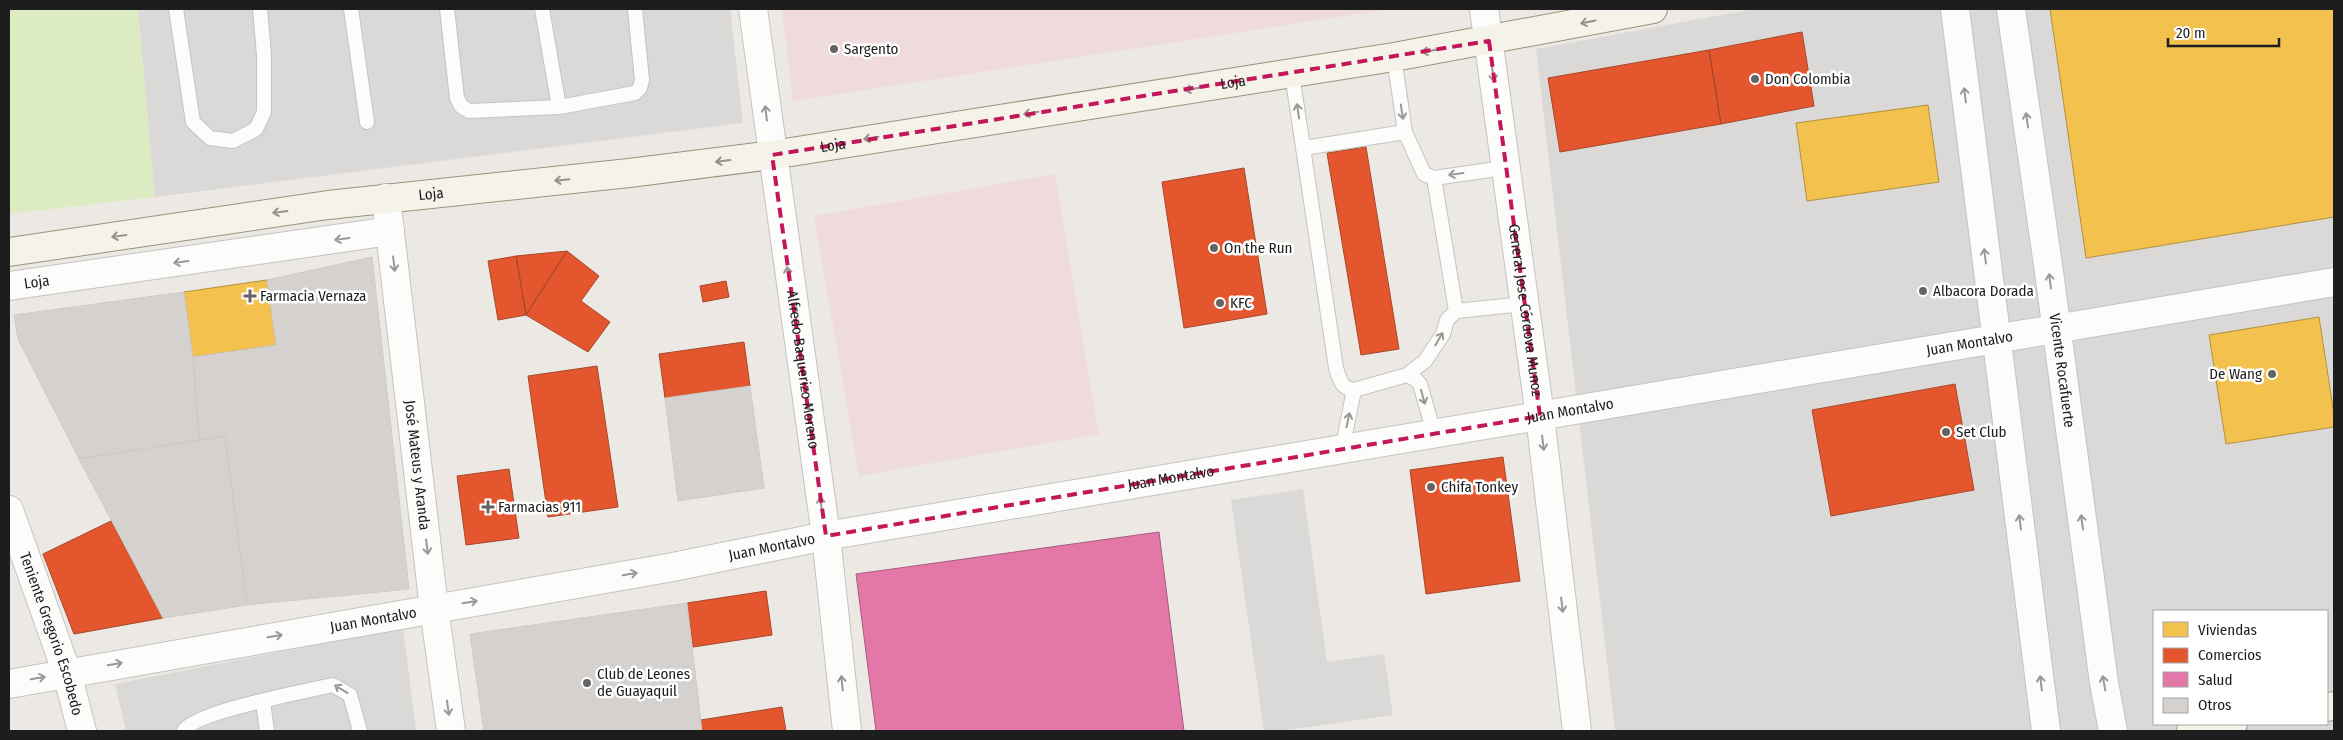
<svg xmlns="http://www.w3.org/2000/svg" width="2343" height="740" font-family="'Fira Sans Condensed',sans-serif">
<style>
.residential{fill:#dbd9d7;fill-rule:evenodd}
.commercial{fill:#efdbdb}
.grass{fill:#dcebc2}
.parking{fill:#dad9d7}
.homes{fill:#f2c14e;stroke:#b2903f}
.shops{fill:#e4572e;stroke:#a84629}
.health{fill:#e377a8;stroke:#a85c7e}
.building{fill:#d4d1ce;stroke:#cfcac6}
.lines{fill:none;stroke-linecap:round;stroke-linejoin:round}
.service-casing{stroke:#c4c3c1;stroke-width:16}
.minor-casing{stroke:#c4c3c1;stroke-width:30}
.secondary-casing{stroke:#97957c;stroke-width:30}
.service{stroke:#fcfcfb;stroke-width:14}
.minor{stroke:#fcfcfb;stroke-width:28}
.secondary{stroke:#f4f2e9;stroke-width:28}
.oneway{stroke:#93928d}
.oneway2{stroke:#989897}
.marked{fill:none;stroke:#c2185b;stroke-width:4;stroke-dasharray:10 6;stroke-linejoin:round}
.poi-dot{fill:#656463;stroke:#fff;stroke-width:2}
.labels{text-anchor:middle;stroke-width:5;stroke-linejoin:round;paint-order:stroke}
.poi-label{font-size:15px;fill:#1d1d1d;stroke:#fff;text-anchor:start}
.street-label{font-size:15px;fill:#1d1d1d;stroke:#fff}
</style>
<rect width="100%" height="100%" fill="#ece9e5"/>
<path class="residential" d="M1754,9H2334V731H1615L1536,49ZM2154,611H2327V724H2154Z"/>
<path class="commercial" d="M782,9H1391L793,101Z
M1055,174L1099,434L859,476L814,216Z"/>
<path class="grass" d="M9,9H138L155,197L9,214Z"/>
<path class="parking" d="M138,9H730L743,123L155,197Z
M1303,489L1327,662L1384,654L1393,715L1280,731H1264L1231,500Z
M403,628L416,731H126L115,684Z"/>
<path class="homes" d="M2050,9H2334V217L2086,258Z
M1928,105L1939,182L1807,201L1796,123Z
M267,280L276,345L193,357L184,292Z
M2319,317L2334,414V427L2226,444L2209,335Z"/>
<path class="shops" d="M1802,32L1814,106L1721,124L1709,50Z
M1709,50L1721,124L1560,152L1548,78Z
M1366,147L1399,349L1361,355L1327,153Z
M1244,168L1267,314L1184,328L1162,182Z
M567,251L599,276L581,301L610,322L588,352L526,315Z
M567,251L526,315L516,256Z
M516,256L526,315L498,320L488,261Z
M726,281L729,297L703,302L700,286Z
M744,342L750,386L665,398L659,354Z
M597,366L618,507L548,517L528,376Z
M1955,384L1974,490L1831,516L1812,410Z
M1503,457L1520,581L1426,594L1410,470Z
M509,469L519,538L466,545L457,476Z
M111,521L163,618L74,634L43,554Z
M766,591L772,635L693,647L687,603Z
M782,707L786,731H702L701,720Z"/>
<path class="health" d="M1159,532L1184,731H876L856,574Z"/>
<path class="building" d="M372,257L409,589L247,605L225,436L199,440L193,357L276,345L267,280Z
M184,292L193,357L199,440L79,459L18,339L14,315Z
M750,386L764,488L678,501L665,398Z
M225,436L247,605L163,618L79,459Z
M687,603L702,731H484L470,634Z"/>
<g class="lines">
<defs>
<path id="service" d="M176,9L193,122L210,138L233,141L256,129L264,112V55L260,9
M351,9L367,122
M447,9L457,98L461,106L469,111L559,107L635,93L640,88L642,80L635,9
M542,9L559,107
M1394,57L1405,132
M1292,74L1336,368C1340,380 1341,388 1354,390L1407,375L1415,379L1420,384L1434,433
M1304,148L1405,132L1424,174L1434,178L1504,168
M1434,178L1456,311
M1407,375L1425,361L1443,334L1447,320L1456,311L1524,304
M1342,450L1354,390
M263,702L267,731
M184,731C193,712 307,691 333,685L350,695L360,731"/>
<g id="minor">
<path id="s1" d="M753,9L826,536L847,731"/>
<path id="s2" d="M1484,9L1540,416L1577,731"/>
<path d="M1955,9L2046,731"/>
<path id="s3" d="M2011,9L2049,272L2104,683L2113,731"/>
<path id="s4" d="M386,198L434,608L451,731"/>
<path id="s5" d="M9,286L390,231"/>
<path id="s6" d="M9,510L67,673L82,731"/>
<path id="s7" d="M9,684L673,567L826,536L2334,282"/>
</g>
<g id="secondary">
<path id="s8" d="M9,252L328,205L629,173L772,155L1394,57L1653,9"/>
<path d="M2327,707L2334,706"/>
<path d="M2191,731L2233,724"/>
</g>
</defs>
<use href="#service" class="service-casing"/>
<use href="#minor" class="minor-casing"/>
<use href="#secondary" class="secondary-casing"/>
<use href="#service" class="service"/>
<use href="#minor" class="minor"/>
<use href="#secondary" class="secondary"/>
</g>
<defs><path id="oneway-shaft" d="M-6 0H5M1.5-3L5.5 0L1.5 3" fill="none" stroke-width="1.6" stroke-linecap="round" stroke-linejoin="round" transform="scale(1.25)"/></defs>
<g class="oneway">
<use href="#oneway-shaft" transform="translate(1588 22) rotate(169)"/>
<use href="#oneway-shaft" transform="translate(1429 51) rotate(170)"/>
<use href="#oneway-shaft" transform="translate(1192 89) rotate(171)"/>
<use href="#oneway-shaft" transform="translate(1031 113) rotate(171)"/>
<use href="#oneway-shaft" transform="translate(871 138) rotate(171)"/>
<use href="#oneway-shaft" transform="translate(723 161) rotate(173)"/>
<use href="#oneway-shaft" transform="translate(562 180) rotate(174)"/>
<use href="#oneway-shaft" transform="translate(280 212) rotate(172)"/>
<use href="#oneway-shaft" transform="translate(119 236) rotate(172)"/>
</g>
<g class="oneway2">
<use href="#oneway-shaft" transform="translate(1493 74) rotate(83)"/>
<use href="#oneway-shaft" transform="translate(1965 95) rotate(-97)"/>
<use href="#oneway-shaft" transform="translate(1298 111) rotate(-99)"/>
<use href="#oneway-shaft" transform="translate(1402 112) rotate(81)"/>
<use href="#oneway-shaft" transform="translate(766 113) rotate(-97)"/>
<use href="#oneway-shaft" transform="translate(2027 120) rotate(-98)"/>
<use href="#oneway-shaft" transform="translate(1456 174) rotate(172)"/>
<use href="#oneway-shaft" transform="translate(342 239) rotate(172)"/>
<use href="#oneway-shaft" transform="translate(1985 256) rotate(-97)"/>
<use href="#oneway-shaft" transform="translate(181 262) rotate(172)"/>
<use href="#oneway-shaft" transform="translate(394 264) rotate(83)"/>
<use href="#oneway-shaft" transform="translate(788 274) rotate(-98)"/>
<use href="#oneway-shaft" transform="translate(2050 281) rotate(-97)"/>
<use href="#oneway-shaft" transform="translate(1439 339) rotate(-60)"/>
<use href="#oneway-shaft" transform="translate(1423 397) rotate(74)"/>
<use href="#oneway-shaft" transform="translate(1348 420) rotate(-78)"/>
<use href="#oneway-shaft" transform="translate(1543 443) rotate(83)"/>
<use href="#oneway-shaft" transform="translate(821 504) rotate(-98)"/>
<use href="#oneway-shaft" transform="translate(2020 522) rotate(-97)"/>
<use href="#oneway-shaft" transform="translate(2082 522) rotate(-98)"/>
<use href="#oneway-shaft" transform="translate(427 547) rotate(83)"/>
<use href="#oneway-shaft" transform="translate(630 574) rotate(-10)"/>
<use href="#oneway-shaft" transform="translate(470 602) rotate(-10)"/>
<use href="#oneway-shaft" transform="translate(1562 605) rotate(83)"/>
<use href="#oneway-shaft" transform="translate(275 636) rotate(-10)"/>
<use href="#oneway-shaft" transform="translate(115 664) rotate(-10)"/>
<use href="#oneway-shaft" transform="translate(38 678) rotate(-10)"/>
<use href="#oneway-shaft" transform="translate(842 683) rotate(-96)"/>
<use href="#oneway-shaft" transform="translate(2041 683) rotate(-97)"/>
<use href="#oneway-shaft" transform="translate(2104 683) rotate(-100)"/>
<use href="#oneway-shaft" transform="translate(341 689) rotate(-149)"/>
<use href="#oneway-shaft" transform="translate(448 708) rotate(82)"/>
</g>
<path class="marked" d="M1489,41L1540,416L826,536L772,155Z"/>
<g class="poi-dot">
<circle cx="834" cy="49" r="5"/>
<circle cx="1755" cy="79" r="5"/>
<circle cx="1214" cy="248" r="5"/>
<circle cx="1923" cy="291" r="5"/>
<path d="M247.5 288.5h5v5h5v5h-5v5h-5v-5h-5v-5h5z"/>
<circle cx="1220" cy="303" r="5"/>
<circle cx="2272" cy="374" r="5"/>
<circle cx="1946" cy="432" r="5"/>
<circle cx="1431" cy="487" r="5"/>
<path d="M485.5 499.5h5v5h5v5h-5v5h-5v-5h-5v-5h5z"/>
<circle cx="587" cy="683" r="5"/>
</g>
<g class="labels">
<g class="poi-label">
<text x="844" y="54">Sargento</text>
<text x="1765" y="84">Don Colombia</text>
<text x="1224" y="253">On the Run</text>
<text x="1933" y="296">Albacora Dorada</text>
<text x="260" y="301">Farmacia Vernaza</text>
<text x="1230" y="308">KFC</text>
<text x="2262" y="379" text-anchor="end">De Wang</text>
<text x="1956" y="437">Set Club</text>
<text x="1441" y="492">Chifa Tonkey</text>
<text x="498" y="512">Farmacias 911</text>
<text x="597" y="679">Club de Leones<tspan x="597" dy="17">de Guayaquil</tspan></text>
</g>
<g class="street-label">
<text dy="5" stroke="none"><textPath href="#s8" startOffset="1236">Loja</textPath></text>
<text dy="5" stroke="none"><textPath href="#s8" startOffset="831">Loja</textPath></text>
<text dy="5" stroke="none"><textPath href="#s8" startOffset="426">Loja</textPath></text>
<text dy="5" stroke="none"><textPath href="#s5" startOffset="28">Loja</textPath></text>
<text dy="5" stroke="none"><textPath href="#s2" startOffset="304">General Jose Córdova Munoz</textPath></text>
<text dy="5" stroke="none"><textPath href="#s7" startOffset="1990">Juan Montalvo</textPath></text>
<text dy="5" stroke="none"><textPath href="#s1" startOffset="364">Alfredo Baquerizo Moreno</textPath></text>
<text dy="5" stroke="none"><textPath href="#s3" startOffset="365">Vicente Rocafuerte</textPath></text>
<text dy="5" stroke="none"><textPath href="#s7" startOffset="1585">Juan Montalvo</textPath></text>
<text dy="5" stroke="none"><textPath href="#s4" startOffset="269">José Mateus y Aranda</textPath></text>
<text dy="5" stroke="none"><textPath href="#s7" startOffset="1180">Juan Montalvo</textPath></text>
<text dy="5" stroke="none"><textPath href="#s7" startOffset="775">Juan Montalvo</textPath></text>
<text dy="5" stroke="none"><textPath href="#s7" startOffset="370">Juan Montalvo</textPath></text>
<text dy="5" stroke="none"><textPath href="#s6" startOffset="131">Teniente Gregorio Escobedo</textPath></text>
</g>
</g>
<rect width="2343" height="740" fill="none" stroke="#1d1d1d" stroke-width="20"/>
<rect x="2153" y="610" width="175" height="115" fill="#ffffff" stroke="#a5a5a5"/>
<rect x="2163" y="622" width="25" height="15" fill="#f2c14e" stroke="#a5a5a5"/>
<text x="2198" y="635" font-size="15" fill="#1d1d1d">Viviendas</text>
<rect x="2163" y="648" width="25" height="15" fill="#e4572e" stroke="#a5a5a5"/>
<text x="2198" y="660" font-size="15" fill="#1d1d1d">Comercios</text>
<rect x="2163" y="672" width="25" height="15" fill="#e377a8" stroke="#a5a5a5"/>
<text x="2198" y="685" font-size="15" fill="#1d1d1d">Salud</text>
<rect x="2163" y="698" width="25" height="15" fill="#d4d1ce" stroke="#a5a5a5"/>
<text x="2198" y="710" font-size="15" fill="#1d1d1d">Otros</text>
<path d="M2168 38v8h111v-8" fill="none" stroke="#1d1d1d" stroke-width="2.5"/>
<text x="2176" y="38" font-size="15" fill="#1d1d1d" stroke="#ffffff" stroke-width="4" paint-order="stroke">20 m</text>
</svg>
